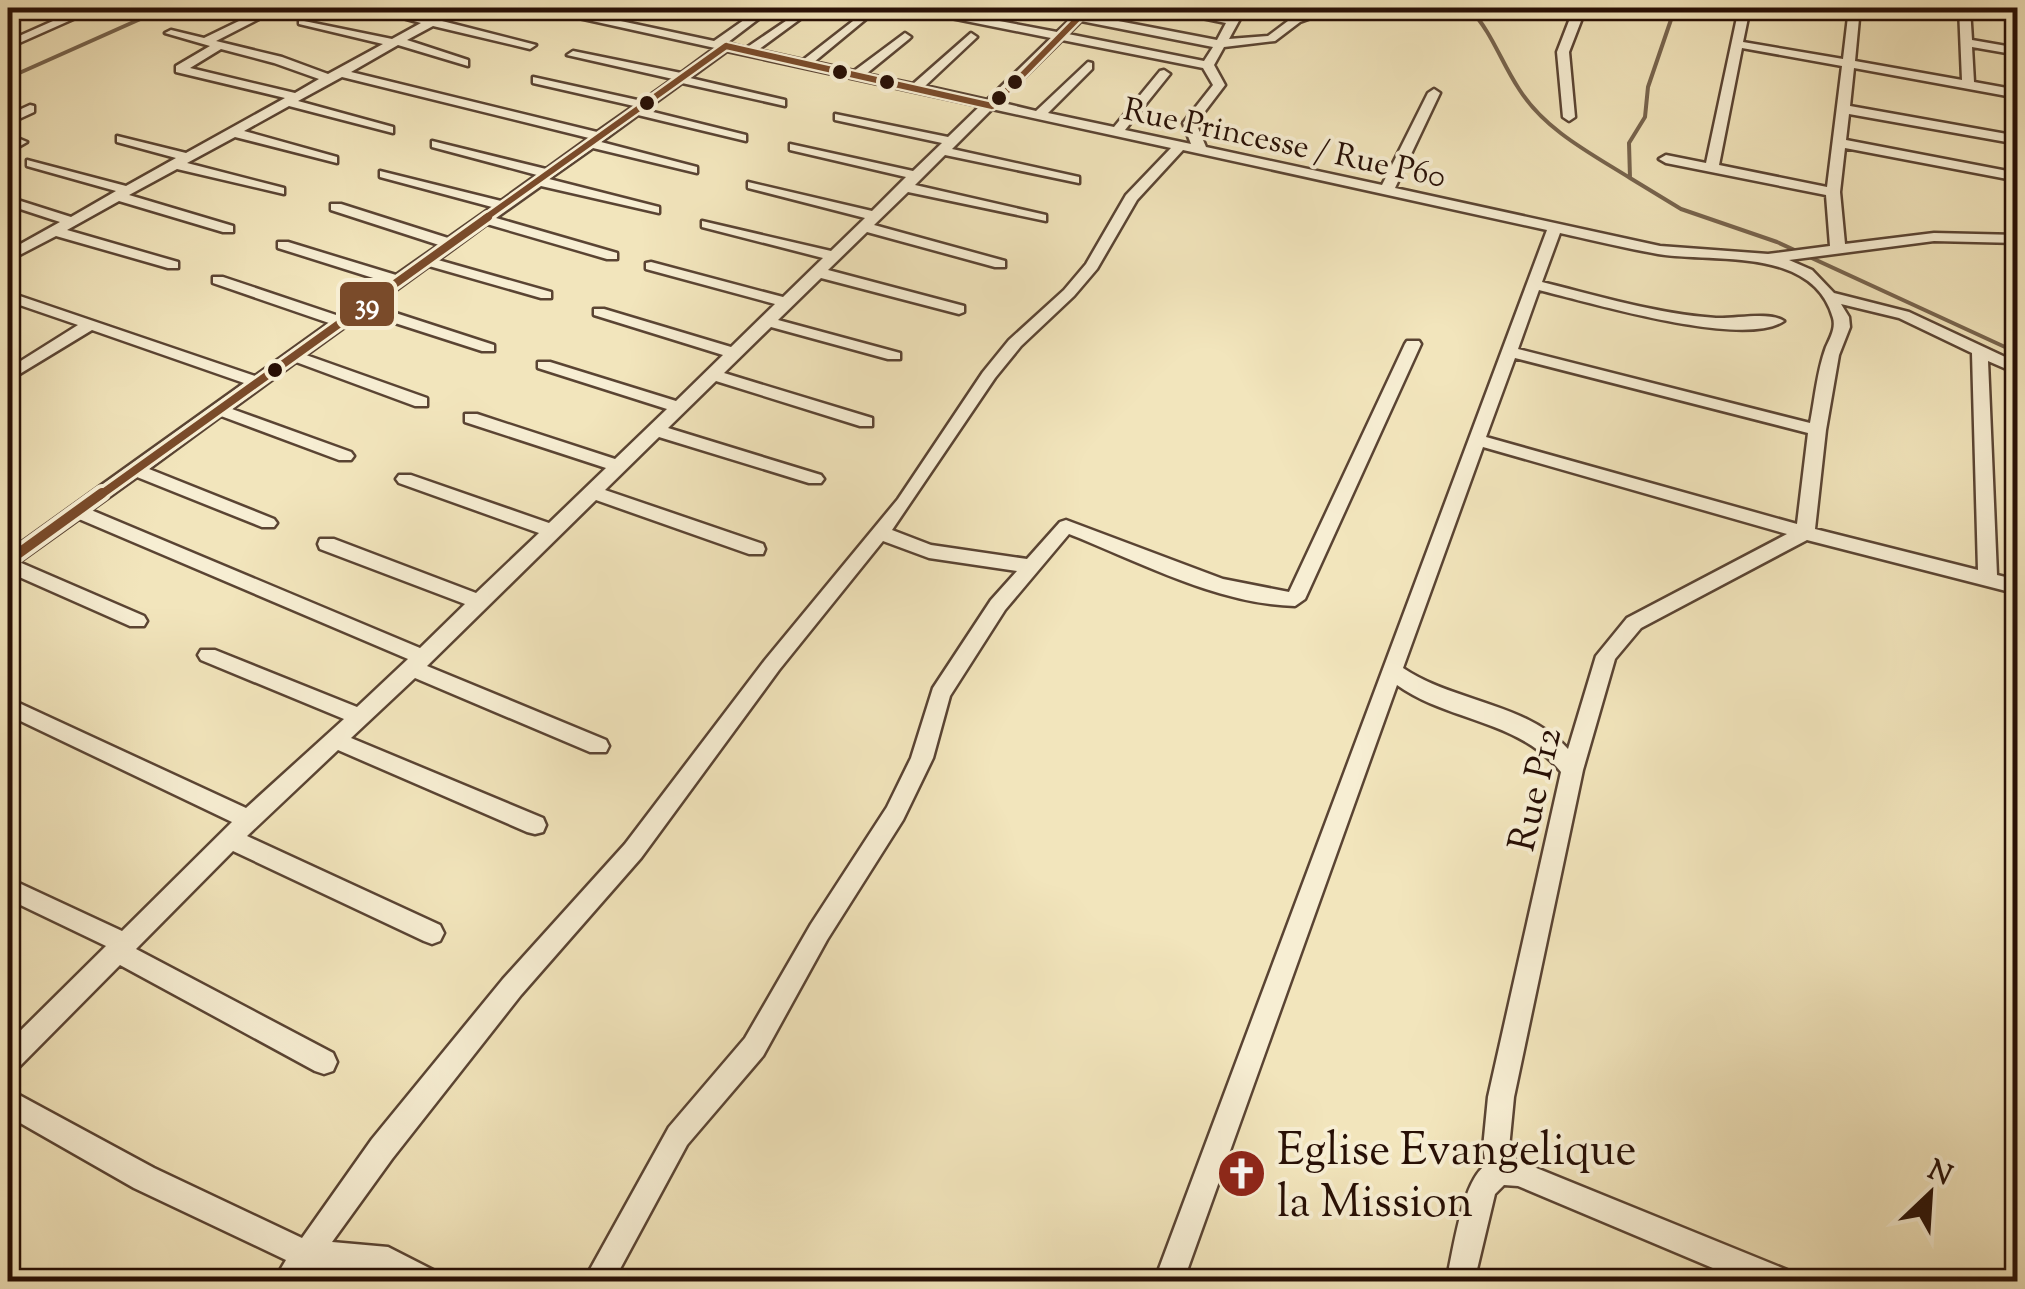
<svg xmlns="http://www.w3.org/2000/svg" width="2025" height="1289" font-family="'Sorts Mill Goudy',serif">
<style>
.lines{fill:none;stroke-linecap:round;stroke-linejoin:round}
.stream{stroke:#77644e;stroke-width:4}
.minor-casing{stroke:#5a4433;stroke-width:5}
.minor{fill:#f7eed3;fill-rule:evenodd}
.bus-1-far2-casing{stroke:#f7eed3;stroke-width:11}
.bus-1-far1-casing{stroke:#f7eed3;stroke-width:14}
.bus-1-casing{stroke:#f7eed3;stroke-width:18}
.bus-1-far2{stroke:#7a4b2a;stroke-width:6}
.bus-1-far1{stroke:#7a4b2a;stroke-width:8}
.bus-1{stroke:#7a4b2a;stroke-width:10}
.bus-dot{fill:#270f05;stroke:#f7eed3;stroke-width:4}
.labels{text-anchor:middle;stroke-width:8;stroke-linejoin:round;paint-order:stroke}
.far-street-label{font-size:32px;fill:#270f05;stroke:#f7eed3}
.street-label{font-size:38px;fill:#270f05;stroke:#f7eed3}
.near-poi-label{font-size:45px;fill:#270f05;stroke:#f7eed3;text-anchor:start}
.line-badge{stroke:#f7eed3;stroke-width:4}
.badge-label{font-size:28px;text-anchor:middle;font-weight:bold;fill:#fff}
</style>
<rect width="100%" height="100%" fill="#f2e5bc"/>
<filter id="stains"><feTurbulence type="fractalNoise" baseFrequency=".002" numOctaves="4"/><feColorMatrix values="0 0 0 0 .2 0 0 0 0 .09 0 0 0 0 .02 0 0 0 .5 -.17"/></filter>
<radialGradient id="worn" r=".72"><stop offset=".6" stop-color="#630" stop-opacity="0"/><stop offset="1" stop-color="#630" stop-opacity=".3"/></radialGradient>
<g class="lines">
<path class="stream" d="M1469,8C1492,32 1501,62 1519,89C1545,130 1590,153 1630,178
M1675,8L1648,87L1645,117L1629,143L1630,178L1681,209L1777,242L2018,353
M8,78L165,8"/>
<defs>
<path id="minor" d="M33,8L72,13L84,8H98L8,48V41L62,17Z
M266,8H280L216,41L282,57L328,74L383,44L299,24V20L392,39L421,23L367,8H384L430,18L450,8H462L442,21L536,45L530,49L433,26L407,40L468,60V66L398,45L351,72L597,132L634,106L533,83V77L642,101L673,79L567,55L573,51L681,73L715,48L547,11L542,8H560L714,41L761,8H773L727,43L746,48L799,12L803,13V17L758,50L803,60L862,14L868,17L866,19L814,62L854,71L905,33L911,37L909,39L866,74L913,84L971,33L977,37L975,39L925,86L987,100L1051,38L916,11L911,8H931L1057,32L1082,8H1093L1087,15L1217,40L1226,23L1154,8H1176L1230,17L1236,8H1246L1229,39L1268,36L1292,18L1324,8H1339L1300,22L1275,41L1224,47L1214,65L1225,85L1196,123L1206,147L1382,185L1428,93L1434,89L1440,93L1395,188L1660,246L1768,254L1830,246L1826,195L1666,163L1659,159L1666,155L1706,163L1739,8H1750L1743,42L1843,59L1849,8H1860L1855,61L1962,80L1959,8H1970L1972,40L2018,48V55L1972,47L1974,82L2018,90V98L1854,68L1850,106L2018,136V144L1849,114L1846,140L2018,173V181L1845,148L1840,192L1845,244L1934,233L2018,235V243L1934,241L1789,260L1812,270L1834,293L1909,312L2018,363V374L1988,361L1997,575L2018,580V594L1807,540L1641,628L1615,659L1583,770L1514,1097L1509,1148L1512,1158L1792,1272L1796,1282H1746L1518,1186L1504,1185L1495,1194L1474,1282H1446C1453,1253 1462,1180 1486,1165L1483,1148L1488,1097L1561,772C1518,719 1449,722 1397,685L1183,1282H1154L1547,230L1183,150L1137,200L1097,269L1074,296L1021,346L995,378L892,530L931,545L1027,559L1060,522L1066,520L1223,579L1289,592L1405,344L1407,341H1419L1421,344L1305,599L1295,606C1217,604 1140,562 1069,534L1005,610L950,696L933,758L903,820L827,940L763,1056L687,1145L613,1282H583L669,1127L745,1038L811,924L887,807L911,758L933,688L991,600L1017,571L929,558L883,541L779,670L641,858L521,995L392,1159L332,1242L388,1247L437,1272L441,1282C398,1282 357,1273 314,1269L305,1282H273L286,1260L134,1188L8,1116V1089L154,1168L302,1238L372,1139L503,979L625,844L765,660L898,499L983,372L1009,340L1064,290L1086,264L1126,195L1171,148L992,109L952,149L1079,177V183L945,155L915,185L1046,215V221L908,192L874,225L1005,261V267H995L867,232L828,270L964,306V312L959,314L821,278L778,320L900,353V359H888L771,327L724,373L872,418V426H860L716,381L668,428L821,475L824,479L821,483H809L659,437L605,490L763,544L765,549L763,554H749L596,500L427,666L606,740L609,746L606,752H590L415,678L351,738L543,818L546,825L543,832L535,834L527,832L338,750L247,836L440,925L444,933L440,941L432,944L424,941L233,851L136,949L333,1053L337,1062L333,1071L324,1074L315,1071L120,965L17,1069L8,1072V1043L106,946L8,899V878L122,931L232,822L8,715V698L246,808L344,719L201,660L198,655L201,650H215L357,707L408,659L79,519L19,562L144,616L147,621L144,626H130L8,572V552L244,383L92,330L8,381V369L78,325L8,301V292L255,376L329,323L213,283V277H223L339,316L386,282L278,248V242H288L396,275L439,245L331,210V204H341L448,238L492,207L380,177V171L501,201L537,175L432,147V141L546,169L589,138L342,77L298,101L393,127V133L289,106L244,131L337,157V163L235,137L187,163L284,188V194L177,169L129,195L233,226V232H223L119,201L67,230L178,262V268H168L56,236L8,261V251L60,222L8,205V197L71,217L116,191L27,166V160L126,186L176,158L117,142V136L186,153L285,98L176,72V66L210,46L165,33L171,30L204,38ZM1081,21L1213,47L1204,61L1068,34ZM1062,40L1203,68L1213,85L1183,123L1191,144L1125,130L1170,74L1164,70L1160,71L1114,127L1048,113L1092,69V63L1088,62L1036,111L999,102ZM1742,48L1842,66L1827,187L1719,165ZM221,49L274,63L319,79L295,93L190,68ZM727,51L980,106L948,137L835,114V120L942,143L913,171L790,144V150L906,177L872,211L748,182V188L865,218L831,251L702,221V227L823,258L783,297L651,262L646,263V269L775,304L731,347L604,309H594V315L723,355L676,401L550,362H538V368L667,409L615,459L477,414H465V422L606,468L549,523L411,475H399L396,479L399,483L539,533L476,593L334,539H320L318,544L320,549L465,604L420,648L91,510L137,477L262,527H274L277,523L274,519L149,469L221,416L339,460H351L354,456L351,452L232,409L296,362L415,406H427V398L306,355L364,313L482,351H494V345L374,306L429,266L541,298H551V292L438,260L487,224L607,259H617V253L496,218L541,186L659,213V207L549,179L593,148L697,173V167L601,142L638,115L746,141V135L645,110L682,83L785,106V100L690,78ZM1560,233C1592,240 1625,248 1658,254C1714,263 1813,246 1833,318C1836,328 1830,338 1826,347C1817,371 1815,398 1810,423L1518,349L1539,290C1588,302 1744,349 1784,321C1769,311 1735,319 1716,318C1657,314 1599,296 1542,282ZM1841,304L1899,318L1972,353L1978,570L1815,529L1826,430L1839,355L1850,327L1849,317ZM1515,358L1808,433L1797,524L1486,437ZM1483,447L1787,534L1627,618L1596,656L1568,749C1527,703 1453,702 1403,668Z
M1574,8H1586L1569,52L1575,117L1569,121L1563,117L1557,52Z
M1976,8L2018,10V16Z
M30,105L34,106V112L8,124V115Z
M8,134L27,142L20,146L8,142Z"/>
</defs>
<use href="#minor" class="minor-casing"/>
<use href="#minor" class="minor"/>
<defs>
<path id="bus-1-far2" d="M726,46L992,106
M992,106L1088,8
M484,219L726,46"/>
<path id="bus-1-far1" d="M99,496L488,217"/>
<path id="bus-1" d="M8,561L102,493"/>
</defs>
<use href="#bus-1-far2" class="bus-1-far2-casing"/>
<use href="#bus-1-far1" class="bus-1-far1-casing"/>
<use href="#bus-1" class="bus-1-casing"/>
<use href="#bus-1-far2" class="bus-1-far2"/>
<use href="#bus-1-far1" class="bus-1-far1"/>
<use href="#bus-1" class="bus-1"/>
</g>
<defs>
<symbol id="church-disc" viewBox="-11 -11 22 22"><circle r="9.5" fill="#8f2418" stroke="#f7eed3"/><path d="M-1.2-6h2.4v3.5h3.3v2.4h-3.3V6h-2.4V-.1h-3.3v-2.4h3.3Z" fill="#fff"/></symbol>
</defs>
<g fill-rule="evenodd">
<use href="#church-disc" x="1214" y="1146" width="55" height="55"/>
</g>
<g class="bus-dot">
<circle cx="840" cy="72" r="9"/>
<circle cx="887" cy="82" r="9"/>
<circle cx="1015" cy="82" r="9"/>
<circle cx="999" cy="98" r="9"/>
<circle cx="647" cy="103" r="9"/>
<circle cx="275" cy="370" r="9"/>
</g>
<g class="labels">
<g class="far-street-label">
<text transform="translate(1285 142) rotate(12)" y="11">Rue Princesse / Rue P60</text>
</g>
<g class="street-label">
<text transform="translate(1534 789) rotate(-77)" y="13">Rue P12</text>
</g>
<g class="near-poi-label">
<text x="1277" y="1164">Eglise Evangelique<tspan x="1277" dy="52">la Mission</tspan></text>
</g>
</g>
<rect class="line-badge" x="338" y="280" width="58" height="48" rx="10" fill="#7a4b2a"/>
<g class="badge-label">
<text x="367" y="313">39</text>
</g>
<rect width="2025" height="1289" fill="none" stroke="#f2e5bc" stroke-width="40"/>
<rect x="10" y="10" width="2005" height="1269" fill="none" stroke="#270f05" stroke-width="5"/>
<rect x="20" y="20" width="1985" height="1249" fill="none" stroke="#270f05" stroke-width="2.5"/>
<g transform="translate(1930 1194) rotate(25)" stroke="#f7eed3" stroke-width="8" paint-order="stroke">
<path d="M0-8L18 38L0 25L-18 38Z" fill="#270f05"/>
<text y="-15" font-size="28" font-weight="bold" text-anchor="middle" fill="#270f05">N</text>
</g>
<rect width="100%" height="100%" filter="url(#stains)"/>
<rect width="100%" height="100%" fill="url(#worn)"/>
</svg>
